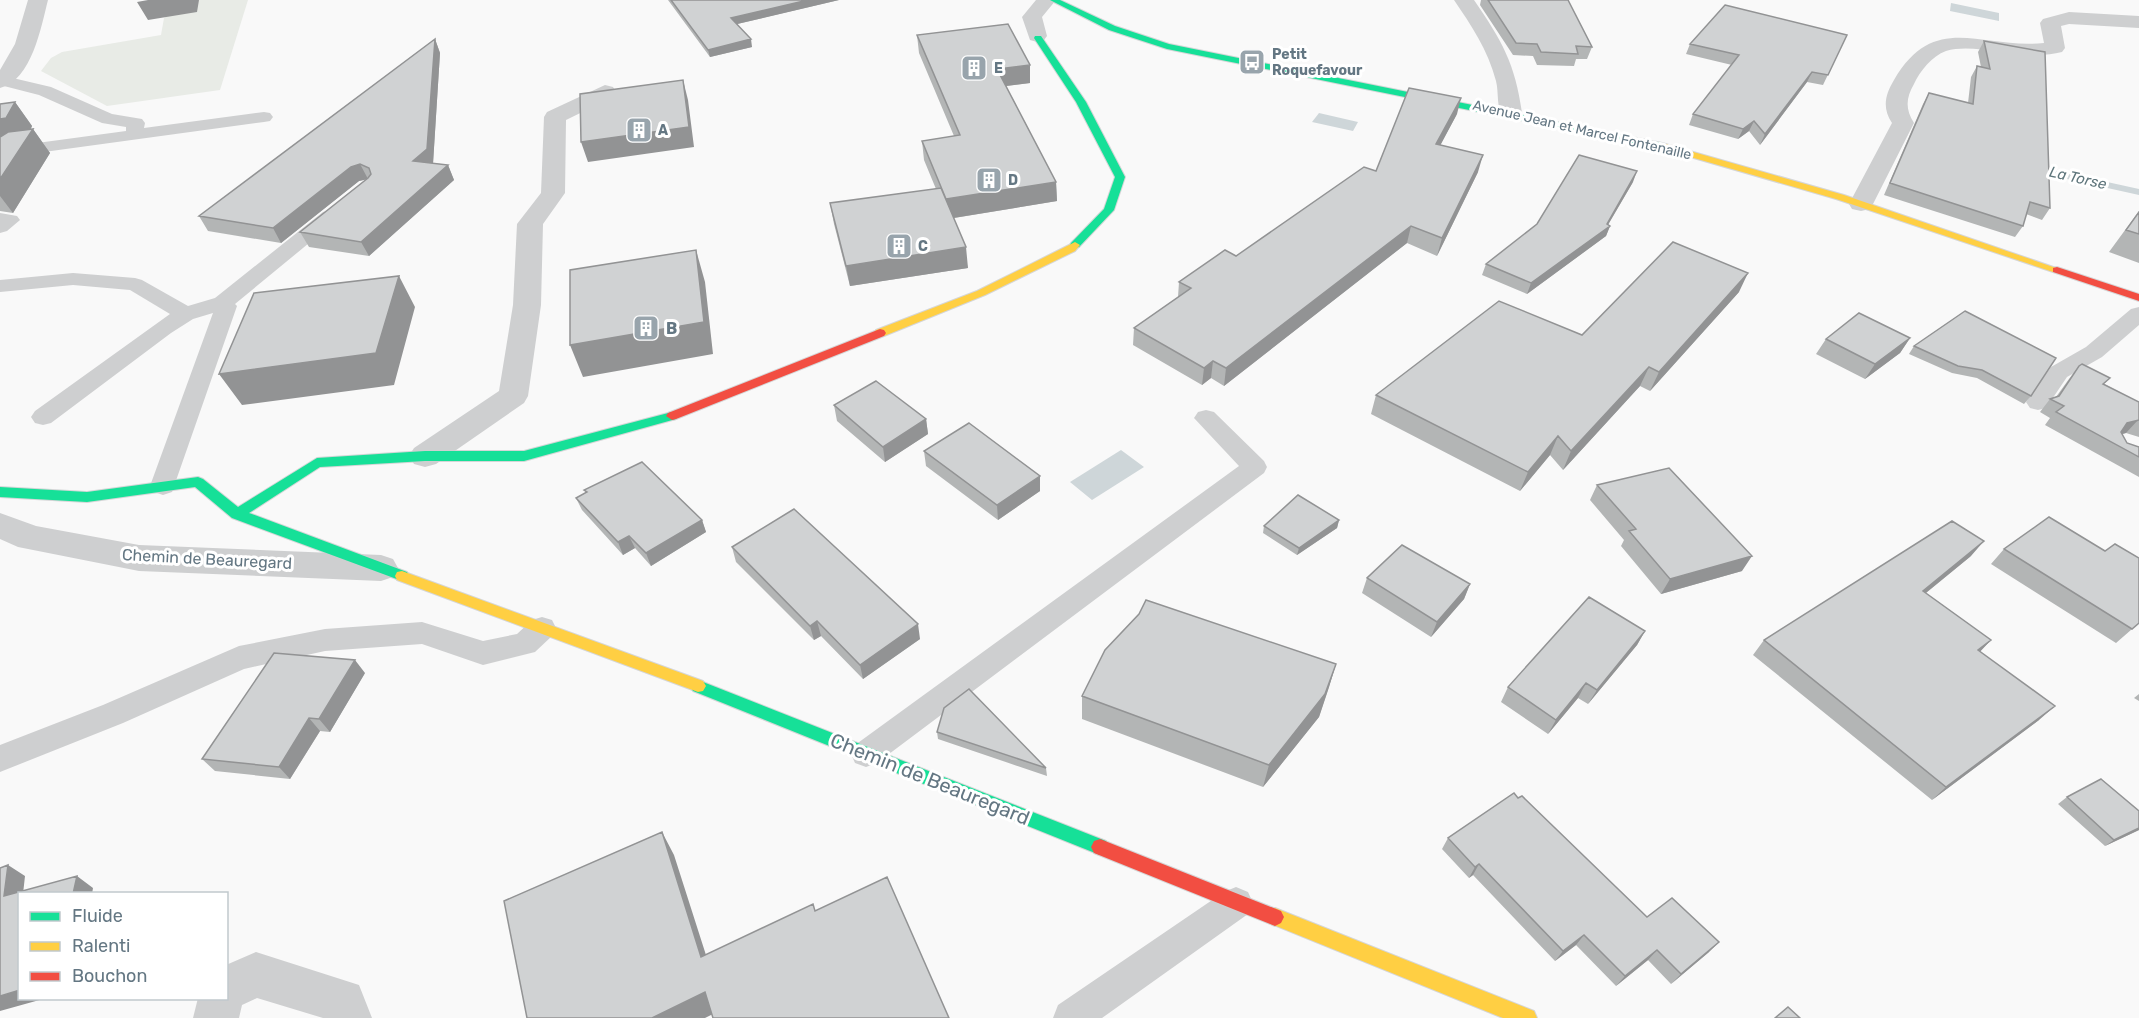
<svg xmlns="http://www.w3.org/2000/svg" width="2139" height="1018" viewBox="0 0 2139 1018" font-family="Rubik,sans-serif">
<style>
.green{fill:#e8ebe6}
.water{fill:#ced6d9}
.lines{fill:none;stroke-linecap:round;stroke-linejoin:round}
.stream{fill:#ced6d9;fill-rule:evenodd}
.fast-casing{stroke:#d5d6d7;stroke-width:2}
.slow-casing{stroke:#d5d6d7;stroke-width:2}
.jam-casing{stroke:#d5d6d7;stroke-width:2}
.lane{fill:#cecfd0;fill-rule:evenodd}
.street{fill:#cecfd0;fill-rule:evenodd}
.fast{fill:#16e098;fill-rule:evenodd}
.slow{fill:#ffcf43;fill-rule:evenodd}
.jam{fill:#f24e42;fill-rule:evenodd}
.wall{fill:#b3b5b5}
.shaded-wall{fill:#929394}
.building{fill:#d0d2d3;stroke:#929394;stroke-width:1.5}
.labels{text-anchor:middle;dominant-baseline:central;stroke-width:6;stroke-linejoin:round;paint-order:stroke}
.far-poi-label{font-size:14px;font-weight:bold;fill:#647783;stroke:#fff;text-anchor:start}
.far-street-label{font-size:14px;fill:#647783;stroke:#fff}
.far-water-label{font-size:15px;font-style:italic;fill:#5f767c;stroke:#fff}
.poi-label{font-size:16px;font-weight:bold;fill:#647783;stroke:#fff;text-anchor:start}
.street-label{font-size:16px;fill:#647783;stroke:#fff}
.near-street-label{font-size:20px;fill:#647783;stroke:#fff}
</style>
<rect width="100%" height="100%" fill="#f9f9f9"/>
<path class="green" d="M199 0H248L220 90 107 106 41 71 51 58 62 52 161 35 164 18Z"/>
<path class="water" d="M1951 3 1999 13V21L1950 11Z
M1319 113 1358 122 1353 131 1312 122Z
M1121 450 1144 467 1092 500 1070 482Z"/>
<g class="lines">
<path class="stream" d="M2030 165 2139 189V195L2026 170V166Z"/>
<g class="fast-casing">
<path id="fast" d="M1050 0H1060L1115 26 1169 44 1662 143 1667 146 1662 149 1167 49 1109 30Z
M1035 36H1041L1086 102 1125 177 1114 210 1079 247 1075 248 1070 245 1071 243 1104 209 1115 177 1076 102 1034 38Z
M672 412 678 416 676 419 524 461H425L320 467 249 513 407 572 409 576 407 580 402 581 232 518 195 487 87 502 0 497V487L87 492 198 477 203 479 238 507 317 458 425 451H524Z
M698 680 1106 841 1109 847 1106 853 1100 855 693 691 690 686 693 681Z"/>
</g>
<g class="slow-casing">
<path id="slow" d="M1662 143 1844 195 2062 270 2061 272H2053L1836 199 1659 148 1657 146Z
M1075 242 1080 245 1075 251 985 295 884 336H876L874 333 876 330 977 291Z
M402 571 703 681 706 686 703 691 698 692 397 580 395 576 397 572Z
M1275 908 1534 1011 1537 1018H1503L1269 923 1266 917 1269 911Z"/>
</g>
<g class="jam-casing">
<path id="jam" d="M2057 267 2139 294V301L2053 272V268Z
M880 329 884 330 886 333 884 336 676 419 672 420 666 416 668 413Z
M1100 839 1281 911 1284 917 1281 923 1275 926 1094 853 1091 847 1094 841Z"/>
</g>
<path class="lane" d="M0 75 51 87 112 114 142 119 145 123 144 128 264 112 270 113 273 117 270 121 264 122 0 158V148L126 131V127L102 123 39 95 0 85Z
M330 210 337 212 340 216 337 220 235 304 237 306 172 492 163 495 154 492 150 486 213 313 193 319 171 333 51 423 43 425 35 423 31 417 35 411 170 314 130 290 73 285 0 292V280L73 273 135 278 142 280 188 306 215 298 323 212Z
M0 213 17 216 20 220 7 231 0 233Z
M2139 307V325L2102 357 2067 377 2046 408 2038 410 2030 408 2026 402 2051 367 2086 347 2131 309Z
M1206 410 1214 412 1264 461 1267 467 1264 473 877 763 866 767 855 763 851 754 855 745 1239 466 1194 418 1198 412Z
M542 617 552 620 556 628 552 636 535 652 483 665 422 644 325 651 244 669 123 723 0 772V745L103 705 239 646 325 629 422 622 483 641 517 634 532 620Z
M1236 887 1248 892 1253 903 1248 914 1102 1018H1053L1058 1005 1224 892Z"/>
<path class="street" d="M28 0H48C41 27 32 80 0 88V70L15 44Z
M1036 0H1056L1042 17 1047 36 1044 40 1037 42 1030 40 1022 17Z
M1454 0H1474C1502 41 1515 63 1522 113L1519 118 1511 120 1503 118C1496 107 1499 93 1496 81 1488 50 1471 25 1454 0Z
M2069 12 2139 16V28L2069 24 2061 26 2065 48 2062 52C2024 62 1977 42 1946 51 1932 56 1920 71 1914 84 1906 98 1905 109 1914 123L1873 204 1870 209 1861 211 1852 209 1849 204 1892 123C1882 108 1885 95 1894 80 1935 10 1982 50 2044 43L2040 23 2043 19Z
M605 85 613 87 616 92 613 97 566 120 565 193 543 224 541 305 528 396 524 403 436 464 425 467 414 464 409 456 414 448 499 391 513 305 517 224 541 193 544 117 547 112Z
M0 513 36 526 139 545 381 555 393 559 398 568 393 577 381 581 139 571 18 547 0 539Z
M256 952 359 985 372 1018H323L257 998 242 1005 239 1018H193L198 998H226V965Z"/>
<use href="#fast" class="fast"/>
<use href="#slow" class="slow"/>
<use href="#jam" class="jam"/>
</g>
<path class="wall" d="M668 0H839L737 24 752 47 710 57Z
M1481 0H1568L1592 47 1587 59H1576L1574 66 1537 65 1533 56 1513 55 1480 5Z
M917 35 1030 83 1006 86 1056 182 1057 201 954 218 968 268 850 286 834 224 830 203 936 189 924 160 922 141 954 136 919 53Z
M1847 35 1823 85 1807 82 1760 145 1749 131 1738 139 1689 125 1693 114 1732 65 1686 54 1690 44Z
M435 39 440 53 433 163 448 165 454 180 369 256 309 247 300 232 368 179 359 181 281 243 208 231 199 216Z
M1984 41 2050 208 2042 220 2026 214 2023 226 2015 237 1884 195 1923 104 1929 93 1968 103 1971 77 1977 66 1981 67 1978 52Z
M15 102 32 126 31 129H33L50 153 13 213 0 211V104Z
M1457 114 1440 145 1478 172 1437 256 1407 243 1224 386 1211 378 1202 385 1133 345 1134 328 1178 297 1179 282 1236 256 1376 171Z
M1633 182 1608 225 1610 226 1606 236 1527 294 1482 275 1486 264Z
M2139 211V263L2109 252Z
M1739 292 1650 391 1640 386 1563 470 1550 455 1520 491 1371 414 1376 395 1582 335Z
M1965 311 2031 396 2024 404 1977 378 1952 373 1909 354 1914 346Z
M1910 338 1900 353 1865 379 1816 354 1826 339Z
M2079 366 2110 378 2104 384 2139 402V437L2126 433 2122 434 2127 443 2139 447V477L2045 425 2050 418 2040 412 2050 399 2056 397 2069 379Z
M834 405 926 419 928 434 885 462 837 421Z
M924 451 1040 491 998 520 926 466Z
M1597 485 1742 571 1661 594 1621 546 1624 540 1590 500Z
M584 490 702 520 706 532 651 566 635 548 623 555 582 510 576 498 586 493Z
M1339 520 1337 528 1297 555 1263 533 1264 526Z
M732 547 920 639 863 679 821 636 814 640 736 562Z
M2004 549 2139 623 2116 643 1991 564Z
M1971 556 1926 593 1991 640 1980 651 2039 720 1932 800 1753 655 1764 640Z
M1367 578 1470 584 1464 599 1431 637 1362 593Z
M1139 614 1336 664 1329 687 1319 717 1263 787 1082 719V696Z
M1645 631 1637 645 1588 704 1578 698 1548 734 1501 702 1508 687Z
M365 673 330 732 320 731 290 779 215 771 202 759Z
M2139 694V701L2134 698Z
M937 732 1046 768 1047 776 938 739Z
M2067 797 2139 811V830L2105 846 2058 804Z
M1518 798 1647 917 1709 952 1671 984 1648 960 1616 986 1576 945 1555 961 1473 875 1469 878 1442 849 1448 838Z"/>
<path class="shaded-wall" d="M148 0H199L197 12 148 20 137 2Z
M808 0H839L733 25 731 18Z
M435 39 440 53 433 164 413 161Z
M751 39 752 47 710 57 708 50Z
M1030 65V83L998 87 997 69Z
M1812 72 1807 82 1760 145 1765 134Z
M683 80 688 100 694 147 588 162 581 142Z
M1461 98 1457 114 1432 161 1436 144Z
M15 102 32 126 25 140 33 129 50 153 13 213 0 196V119Z
M1754 121 1749 131 1738 139 1743 129Z
M1483 155 1478 172 1437 256 1442 238Z
M360 164 368 179 359 181 281 243 273 228 351 167Z
M448 165 454 180 369 256 361 242Z
M1637 171 1633 182 1606 228 1610 226 1606 236 1527 294 1531 283 1607 224Z
M1056 182 1057 201 947 219 946 199Z
M1411 226 1407 243 1224 386 1226 368Z
M966 247 968 268 850 286 846 266Z
M696 250 705 282 713 354 583 377 570 345Z
M1748 273 1739 292 1650 391 1659 372Z
M399 276 415 307 394 385 242 405 219 374Z
M1910 338 1900 353 1865 379 1875 364Z
M1213 361 1211 378 1202 385 1204 368Z
M1649 367 1640 386 1563 470 1571 451Z
M926 419 928 434 885 462 883 447Z
M2138 420 2126 433 2115 436 2127 423Z
M1558 436 1550 455 1520 491 1528 472Z
M1040 476V491L998 520 997 505Z
M702 520 706 532 651 566 646 553Z
M1339 520 1337 528 1297 555 1299 548Z
M629 536 635 548 623 555 618 542Z
M1984 541 1971 556 1911 605 1923 591Z
M1752 556 1742 571 1661 594 1670 579Z
M1470 584 1464 599 1431 637 1437 622Z
M817 621 821 636 814 640 810 626Z
M918 624 920 639 863 679 860 665Z
M1645 631 1637 645 1588 704 1597 690Z
M1991 640 1977 655 1978 650Z
M355 660 365 673 330 732 319 719Z
M1336 664 1329 687 1319 717 1263 787 1269 765Z
M1586 683 1578 698 1548 734 1556 720Z
M2055 706 2039 720 1932 800 1946 787Z
M309 718 320 731 290 779 279 767Z
M2139 828V830L2105 846 2114 840Z
M662 832 674 855 713 977 701 957Z
M1479 864 1473 875 1469 878 1475 867Z
M8 865 25 876 23 894 4 896Z
M77 876 93 888 92 894H73Z
M1584 935 1576 945 1555 961 1563 951Z
M1719 942 1709 952 1671 984 1681 974Z
M1657 950 1648 960 1616 986 1625 976Z
M20 990V999H43L0 1011V996Z
M705 992 717 1012 705 1018H652Z"/>
<path class="building" d="M671 0H808L731 18 751 39 708 50Z
M1488 0H1568L1592 47 1576 46 1578 54 1541 52 1537 44 1516 43Z
M1725 5 1847 35 1828 75 1812 72 1765 134 1754 121 1743 129 1693 114 1739 55 1690 44Z
M1008 24 1030 65 997 69 1056 182 946 199 922 141 960 135 917 35Z
M435 39 427 149 413 161 448 165 361 242 300 232 368 178 371 174 369 168 360 164 351 167 273 228 199 216Z
M1984 41 2045 52 2050 208 2030 202 2023 226 1890 183 1929 93 1973 104 1977 66 1990 69Z
M683 80 689 127 581 142 580 94Z
M1409 88 1461 98 1436 144 1483 155 1442 238 1411 226 1226 368 1213 361 1204 368 1134 328 1191 288 1179 282 1225 250 1236 256 1364 167 1376 171Z
M15 102 6 118 0 119V104Z
M33 129 0 179V137L8 132Z
M1579 155 1637 171 1607 224 1610 226 1531 283 1486 264 1537 224Z
M941 188 966 247 846 266 830 203Z
M2139 212V234L2126 230Z
M1673 242 1748 273 1659 372 1649 367 1571 451 1558 436 1528 472 1376 395 1499 301 1582 335Z
M696 250 704 322 570 345V270Z
M399 276 376 353 219 374 254 293Z
M1965 311 2056 358 2031 396 1982 370 1958 366 1914 346Z
M1859 313 1910 338 1875 364 1826 339Z
M2082 364 2110 378 2103 384 2139 402V420L2127 423 2121 432 2127 443 2139 447V457L2056 412 2064 406 2050 399 2059 396 2079 366Z
M876 381 926 419 883 447 834 405Z
M969 423 1040 476 997 505 924 451Z
M642 462 702 520 646 553 629 536 618 542 576 498 587 492 584 490Z
M1669 468 1752 556 1670 579 1629 531 1636 529 1597 485Z
M1298 495 1339 520 1299 548 1264 526Z
M794 509 918 624 860 665 817 621 810 626 732 547Z
M2049 517 2105 551 2115 544 2139 558V623L2132 629 2004 549Z
M1952 521 1984 541 1923 591 1991 640 1978 650 2055 706 1946 787 1764 640Z
M1402 545 1470 584 1437 622 1367 578Z
M1589 597 1645 631 1597 690 1586 683 1556 720 1508 687Z
M1146 600 1336 664 1325 694 1269 765 1082 696 1105 650 1139 614Z
M274 653 355 660 319 719 309 718 279 767 202 759Z
M969 689 1046 768 937 732 944 708Z
M2101 779 2139 811V828L2114 840 2067 797Z
M1514 793 1518 798 1522 796 1647 917 1672 898 1719 942 1681 974 1657 950 1625 976 1584 935 1563 951 1479 864 1475 867 1448 838Z
M662 832 701 957 813 904 815 911 887 877 949 1018H713L705 992 652 1018H527L504 901Z
M8 865 4 896 77 876 73 894H20V990L0 996V868Z
M1788 1007 1800 1018H1775Z"/>
<defs>
<g id="bus-square" transform="scale(1.35)"><rect x="-9" y="-9" width="18" height="18" rx="4" fill="#98a4ac" stroke="#fff"/><path d="M-5-6H5V4H4V6H2V4H-2V6H-4V4H-5ZM-3.5-4V0h7V-4ZM-3.5 1.2v1.5H-2V1.2ZM2 1.2v1.5H3.5V1.2Z" fill="#fff"/></g>
<g id="building-square" transform="scale(1.35)"><rect x="-9" y="-9" width="18" height="18" rx="4" fill="#98a4ac" stroke="#fff"/><path d="M-4-6H4V6H1V3H-1V6H-4ZM-2.5-4.3h1.7v1.8h-1.7ZM.8-4.3h1.7v1.8H.8ZM-2.5-1h1.7V.8h-1.7ZM.8-1h1.7V.8H.8Z" fill="#fff"/></g>
</defs>
<g fill-rule="evenodd">
<use href="#bus-square" x="1252" y="62"/>
<use href="#building-square" x="974" y="68"/>
<use href="#building-square" x="639" y="130"/>
<use href="#building-square" x="989" y="180"/>
<use href="#building-square" x="899" y="246"/>
<use href="#building-square" x="646" y="328"/>
</g>
<g class="labels">
<g class="far-poi-label">
<text x="1272" y="54">Petit<tspan x="1272" dy="16">Roquefavour</tspan></text>
<text x="994" y="68">E</text>
<text x="658" y="130">A</text>
<text x="1008" y="180">D</text>
<text x="918" y="246">C</text>
</g>
<g class="far-street-label">
<text transform="translate(1582 130) rotate(13)">Avenue Jean et Marcel Fontenaille</text>
</g>
<g class="far-water-label">
<text transform="translate(2078 178) rotate(13)">La Torse</text>
</g>
<g class="poi-label">
<text x="666" y="328">B</text>
</g>
<g class="street-label">
<text transform="translate(207 559) rotate(3)">Chemin de Beauregard</text>
</g>
<g class="near-street-label">
<text transform="translate(930 779) rotate(22)">Chemin de Beauregard</text>
</g>
</g>
<rect x="18" y="892" width="210" height="108" fill="#ffffff" stroke="#c1c9cd" stroke-width="1.5"/>
<rect x="30" y="912" width="30" height="9" fill="#16e098" stroke="#c1c9cd" stroke-width="1.5"/>
<text x="72" y="922" font-size="18" fill="#647783">Fluide</text>
<rect x="30" y="942" width="30" height="9" fill="#ffcf43" stroke="#c1c9cd" stroke-width="1.5"/>
<text x="72" y="952" font-size="18" fill="#647783">Ralenti</text>
<rect x="30" y="972" width="30" height="9" fill="#f24e42" stroke="#c1c9cd" stroke-width="1.5"/>
<text x="72" y="982" font-size="18" fill="#647783">Bouchon</text>
</svg>
